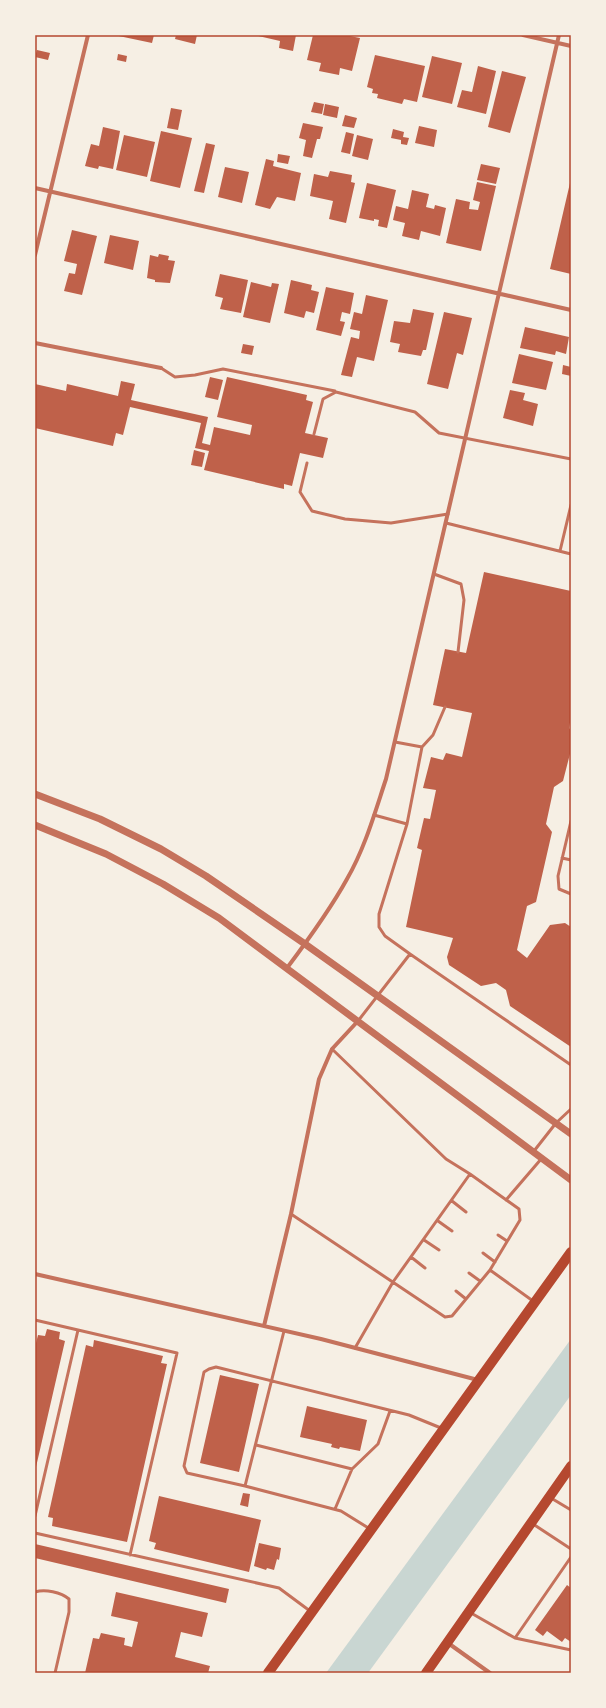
<svg xmlns="http://www.w3.org/2000/svg" width="606" height="1708" viewBox="0 0 606 1708" font-family="Cabin,sans-serif">
<style>
.water{fill:#c9d6d2}
.building{fill:#bf614a}
.lines{fill:none;stroke-linecap:round;stroke-linejoin:round}
.service{stroke:#c5725c;stroke-width:3}
.minor{stroke:#c5725c;stroke-width:4}
.tertiary{stroke:#c5725c;stroke-width:7}
.primary{stroke:#b5482f;stroke-width:10}
.neatline{fill:none;stroke:#b5482f;stroke-width:1.5}
</style>
<rect width="100%" height="100%" fill="#f6efe4"/>
<path class="water" d="M571 1339V1395L368 1673H326Z"/>
<path class="building" d="M114 35H154L152 43Z
M176 35H197L195 44 175 39Z
M254 35H296L293 51 279 48 280 41Z
M313 35H345L360 38 352 71 340 68 339 75 319 71 321 63 307 60Z
M37 50 50 53 48 60 35 57Z
M118 54 127 56 126 62 117 60Z
M375 55 425 66 417 102 404 99 402 104 377 98 378 94 372 93 373 89 367 87Z
M432 56 462 63 452 104 422 97Z
M478 66 496 71 486 114 457 107 462 90 472 92Z
M502 71 526 77 510 133 488 127Z
M314 102 324 104 322 114 311 112Z
M325 104 339 107 337 118 323 115Z
M171 108 182 110 178 130 167 128Z
M345 115 357 118 354 128 342 126Z
M303 123 323 127 320 139H317L312 158 303 156 306 140 299 138Z
M419 126 437 130 434 147 415 143Z
M103 127 120 131 113 169 99 166 98 169 85 166 91 144 99 146Z
M393 129 404 132 403 137 409 138 407 145 401 144V140L391 138Z
M161 131 192 138 180 188 150 181Z
M346 132 354 134 350 154 341 152Z
M124 135 155 142 147 177 116 170Z
M357 135 373 139 368 160 352 156Z
M206 143 215 145 204 193 194 191Z
M278 154 290 156 288 164 277 162Z
M266 159 274 161 273 166 301 173 295 201 277 197 270 209 255 205Z
M481 164 500 168 496 184 477 180Z
M225 167 249 172 242 203 218 197Z
M330 171 352 175 351 182 355 183 346 223 329 219 333 201 310 196 314 174 328 177Z
M477 182 496 186 481 251 446 243 456 199 470 202 469 209 478 210 480 202 473 200Z
M367 183 396 190 387 228 378 226 379 220 374 219V221L359 218Z
M570 183H571V274L550 269Z
M412 190 429 194 426 207 434 209 435 205 446 208 440 236 421 231 419 240 402 236 405 223 393 220 396 206 408 209Z
M72 230 97 236 82 295 64 291 69 273 75 274 77 264 64 261Z
M110 235 139 241 133 270 104 263Z
M159 254 169 256 168 260 175 261 170 283 155 282V280L147 278 150 255 158 257Z
M220 274 248 280 241 313 220 309 223 298 215 296Z
M291 280 312 285 311 290 319 292 314 313 306 311 304 318 284 313Z
M251 282 271 287 272 283 279 284 270 323 243 317Z
M326 287 354 293 350 314 342 312 340 321 345 322 341 336 316 330Z
M366 295 388 300 374 361 357 357 352 377 341 375 351 337 359 339 360 331 350 329 354 312 362 314Z
M413 309 434 313 426 350H423L421 356 398 352 400 344 390 342 394 321 410 323Z
M444 312 472 318 463 355 457 353 448 389 427 384Z
M525 327 569 337 566 354 556 351 555 355 520 348Z
M243 344 254 346 252 355 241 353Z
M519 354 553 362 546 390 512 383Z
M563 365 571 367V376L562 374Z
M210 377 223 380 218 400 205 397Z
M227 377 307 395 306 400 313 402 305 433 328 438 323 458 300 453 292 486 284 484V489L204 470 209 451 195 448 201 423 130 407 123 435 116 433 113 446 35 428V384L66 391 67 384 118 396 121 381 135 384 131 400 208 417 202 443 210 445 214 427 250 435 252 425 217 417Z
M510 390 525 393 523 400 538 404 533 426 503 418Z
M194 450 205 453 202 467 191 465Z
M484 572 571 591V717L569 728 571 731V750L563 781 554 787 546 824 552 832 536 902 527 906 517 950 527 958 550 925 565 923 571 927V1047L510 1006 506 990 496 983 481 986 449 965 447 957 453 938 406 927 422 850 417 848 424 818 430 819 436 790 423 788 431 757 443 760 446 753 462 757 472 713 433 705 445 649 466 653Z
M47 1329 60 1332 59 1339 65 1341 36 1467 35 1347 38 1335 45 1336Z
M94 1340 163 1356 161 1363 167 1364 127 1542 52 1526 53 1518 48 1517 86 1345 93 1347Z
M220 1375 259 1384 239 1472 200 1463Z
M307 1406 367 1420 360 1451 340 1447 339 1449 331 1447 332 1444 300 1437Z
M243 1493 250 1494 248 1507 240 1505Z
M159 1496 261 1520 249 1572 154 1549 156 1543 149 1541Z
M259 1543 281 1548 279 1560 277 1559 274 1570 267 1568 266 1570 254 1566Z
M35 1544 229 1589 226 1603 35 1558Z
M567 1585 571 1588V1642L565 1638 562 1642 547 1631 543 1636 535 1630Z
M116 1592 208 1613 202 1637 181 1632 175 1657 210 1666 208 1673H85L93 1638 99 1639 101 1633 125 1638 124 1645 132 1647 138 1622 111 1616Z"/>
<g class="lines">
<path class="service" d="M161 368 175 377 195 375 223 369 335 391
M314 434 323 399 336 392 415 412 439 433 571 459
M307 463 300 492 312 511 345 519 391 523 448 514
M446 523 571 554
M560 551 571 505
M434 574 461 584 464 600 458 652
M395 742 422 747 407 824 379 914V927L385 936 410 954
M422 747 433 735 445 707
M374 815 407 824
M571 821 558 876 559 889 571 894
M562 858 571 860
M358 1021 410 954 571 1065
M332 1049 446 1159 470 1174 393 1282 355 1348
M534 1151 556 1123 571 1109
M470 1174 519 1209 520 1220 490 1270 533 1301
M506 1200 542 1158
M452 1201 466 1212
M291 1214 445 1317 452 1316 490 1270
M438 1221 452 1231
M498 1235 507 1241
M424 1240 439 1250
M483 1253 495 1262
M411 1257 425 1268
M469 1273 480 1281
M456 1291 466 1299
M35 1320 78 1330 35 1516
M78 1330 177 1353 130 1555
M256 1445 352 1469
M245 1486 284 1331
M551 1498 571 1510
M335 1509 352 1469 378 1444 390 1411
M533 1524 571 1549
M370 1529 341 1511 245 1486 187 1473 184 1466 204 1372 209 1369 216 1367 409 1415 441 1428
M35 1533 279 1588 310 1611
M35 1592C45 1589 61 1592 69 1599V1612L55 1673
M471 1613 515 1638 571 1650
M515 1638 571 1557"/>
<path class="minor" d="M523 35 571 46
M35 188 571 310
M35 255 88 35
M35 343 161 368
M287 968C308 940 330 910 347 879 365 848 375 812 386 779L559 35
M35 1274 321 1339 478 1380
M264 1326 291 1214 319 1079 332 1049 358 1021
M448 1643 490 1673"/>
<path class="tertiary" d="M35 794 100 819 161 849 206 876 305 944 571 1134
M35 825 106 854 163 884 219 918 571 1180"/>
<path class="primary" d="M268 1673 571 1252
M426 1673 571 1466"/>
</g>
<rect width="606" height="1708" fill="none" stroke="#f6efe4" stroke-width="72"/>
<rect x="36" y="36" width="534" height="1636" class="neatline"/>
</svg>
